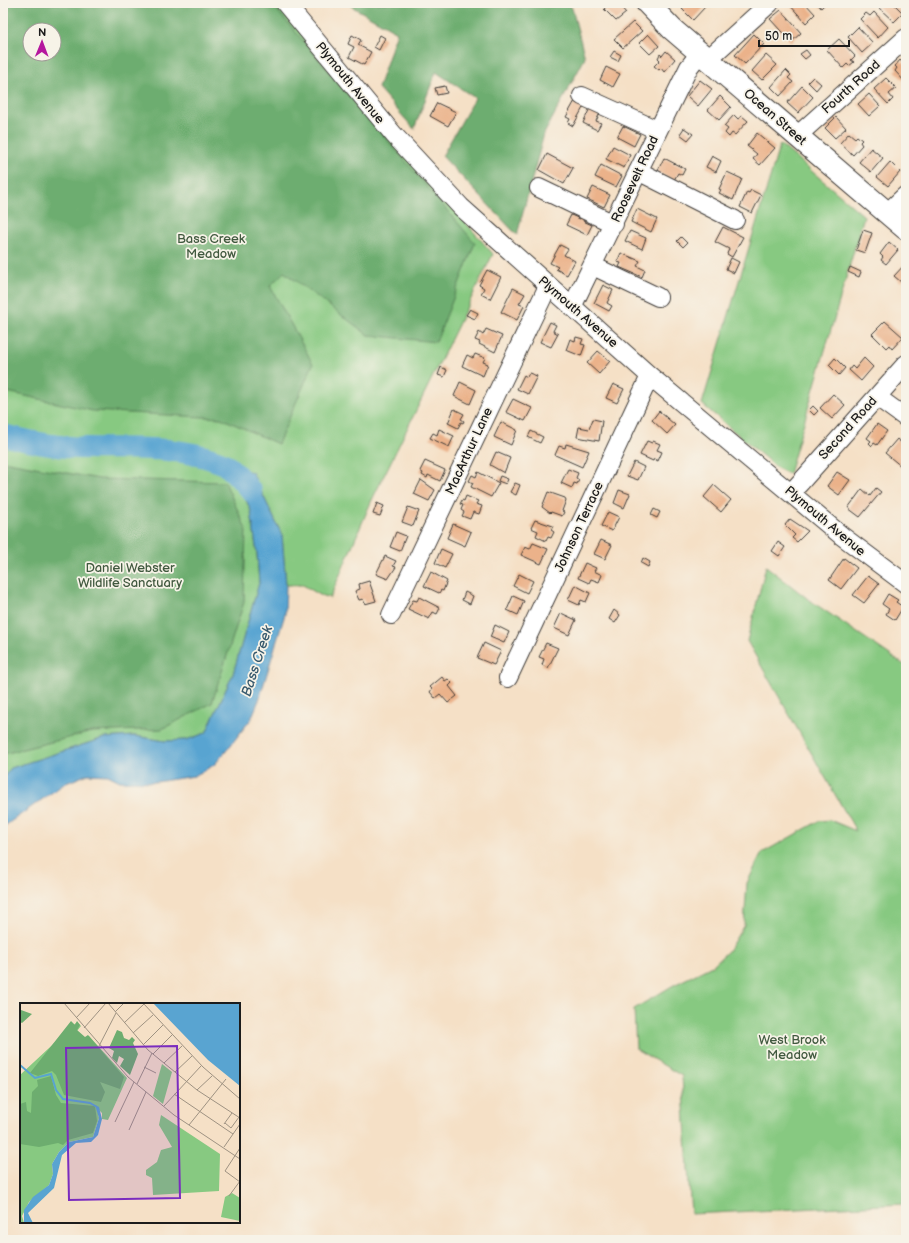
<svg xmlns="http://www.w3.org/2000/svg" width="909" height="1243" viewBox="0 0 909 1243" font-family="'Balsamiq Sans',sans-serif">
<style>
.green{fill:#87c981;stroke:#52724e;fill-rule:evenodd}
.forest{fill:#6dad6f;stroke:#446446;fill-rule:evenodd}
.water{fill:#59a4d1;stroke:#3a6076}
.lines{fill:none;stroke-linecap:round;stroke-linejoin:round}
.river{stroke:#59a4d1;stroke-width:22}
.building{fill:#ebb28a}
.minor-casing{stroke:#3d3936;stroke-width:20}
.major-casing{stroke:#3d3936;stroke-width:24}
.minor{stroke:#fff;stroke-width:18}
.major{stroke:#fff;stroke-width:22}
.labels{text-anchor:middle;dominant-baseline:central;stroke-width:3.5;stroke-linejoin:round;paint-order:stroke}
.street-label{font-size:13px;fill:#1c1c1c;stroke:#f7f3e8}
.park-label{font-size:13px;fill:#41593f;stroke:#f7f3e8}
.water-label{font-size:14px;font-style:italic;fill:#37596d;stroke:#f7f3e8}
.inset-river{fill:none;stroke:#59a4d1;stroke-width:2}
.inset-road{fill:none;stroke:#9e9282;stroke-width:1}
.view{fill:#7b2cbf;fill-opacity:0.15;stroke:#7b2cbf;stroke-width:2}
.inset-edge{fill:none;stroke:#1c1c1c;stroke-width:2}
</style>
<rect width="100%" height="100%" fill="#f7f3e8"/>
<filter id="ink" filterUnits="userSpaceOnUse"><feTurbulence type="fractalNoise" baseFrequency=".025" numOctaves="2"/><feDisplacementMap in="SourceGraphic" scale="8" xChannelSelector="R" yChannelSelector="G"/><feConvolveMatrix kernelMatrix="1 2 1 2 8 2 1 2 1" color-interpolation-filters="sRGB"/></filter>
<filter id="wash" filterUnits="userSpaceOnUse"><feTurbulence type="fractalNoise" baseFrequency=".012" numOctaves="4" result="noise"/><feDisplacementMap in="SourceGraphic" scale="16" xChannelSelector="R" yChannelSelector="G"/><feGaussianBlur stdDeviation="0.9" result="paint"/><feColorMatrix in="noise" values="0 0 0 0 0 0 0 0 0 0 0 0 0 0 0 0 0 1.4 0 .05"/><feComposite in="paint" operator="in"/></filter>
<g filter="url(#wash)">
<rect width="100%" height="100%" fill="#f5e0c6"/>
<path class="green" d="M3 3H275L493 254 371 502 330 598 320 595 303 585H286L282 535 252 472 227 475 244 495 251 511 257 554 259 583 233 674 206 733 186 740 165 741 135 736 104 738 11 768 3 778ZM30 30H54V54H30Z
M780 144 864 216 789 474 777 468 702 404Z
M766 566 808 599 906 666V1204L691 1214 682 1076 636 1049 634 1009 672 986 712 966 728 951 744 925 747 883 762 853 819 821 830 820 856 831 747 641Z"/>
<path class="forest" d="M3 3H271L475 243 436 342 368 335 284 272 270 286 313 364 278 444 221 418 93 411 3 391ZM30 30H54V54H30Z
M352 3H568L572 8 585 58 544 134 517 235 442 156 475 98 436 72 414 129 378 88 397 32 351 6Z
M3 461 99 479 225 482 246 529 244 602 212 703 162 729 92 732 3 754Z"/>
<path class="water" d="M240 469 252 472 282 535 286 585 285 614 259 700 251 719 227 750 214 765 194 776 156 782 120 781 108 775 88 774 64 784 3 827V778L11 768 104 738 135 736 165 741 186 740 206 733 233 674 259 583 257 554 251 511 244 495 227 476 231 471Z"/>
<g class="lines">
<path class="river" d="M3 435C30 442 59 448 87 448 131 449 178 445 220 462 232 467 243 482 251 491"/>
</g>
<g id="blocks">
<path class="building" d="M591 3H599L595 7Z
M610 3H614L617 7 619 5 626 13 616 21 604 9Z
M688 3H702L705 7 693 20 682 9Z
M788 3H805L815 14 806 23Z
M817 3H826L821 8Z
M882 3H893L903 13 894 22 878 7Z
M781 10 801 33 791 42 770 19Z
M874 12 888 27 878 38 860 19 866 13 870 16Z
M633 22 642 31 623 48 614 39Z
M858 27 873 43 862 53 848 37Z
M648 34 659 46 650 54 639 43Z
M754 34 764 44 745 64 735 55Z
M352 35 361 40 358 45 371 52 364 65 349 57 354 47 348 44Z
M380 35 385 38 379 50 374 47Z
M839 39 855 56 851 60 854 62 849 66 847 64 843 68 827 50Z
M806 50 810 55 805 59 800 54Z
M614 51 621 55 618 61 610 57Z
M666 51 675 59 664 72 661 68 659 70 654 66 660 60 658 58 660 54 662 56Z
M766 55 777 65 762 80 752 71Z
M900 60 903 63 905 61 906 62V83L895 71 897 68 895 66Z
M606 67 620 74 613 87 600 80Z
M786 70 791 75 788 78 793 82 780 96 771 87Z
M813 77 821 84 816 90 808 82Z
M886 78 896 88 889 94 893 99 888 104 874 89Z
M700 80 712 89 698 106 687 96Z
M445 86 447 93 437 95 435 88Z
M802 86 813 97 798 113 787 103Z
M869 94 880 106 869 116 858 104Z
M720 96 731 107 719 120 708 110Z
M576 99 585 104 573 126 568 123 570 119 566 117Z
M437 103 456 112 448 126 430 116Z
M590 108 600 113 596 121 601 123 597 130 583 123Z
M734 115 738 119 742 116 748 121 735 135 732 133 729 137 725 133 728 129 724 126Z
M836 117 846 128 835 138 825 128Z
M623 126 640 134 634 146 617 137Z
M684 128 693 134 688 140 680 134Z
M757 133 775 148 760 165 753 159 757 154 747 146Z
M849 133 855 138 857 136 862 140 860 142 862 145 853 155 840 143Z
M613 146 630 155 624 168 606 159Z
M871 148 883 158 871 172 859 162Z
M547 154 573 168 564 184 539 170Z
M712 156 721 161 716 172 706 167Z
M664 158 685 169 682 175 678 173 674 180 657 172Z
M890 162 900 172 888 186 877 177Z
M601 165 622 176 616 187 595 177Z
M727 172 742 179 733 200 719 193 721 190 719 189Z
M593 187 610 195 604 207 587 199Z
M751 190 761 195 752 213 740 207 747 192 749 193Z
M637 209 657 219 651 232 631 222Z
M571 215 580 219 581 217 584 219 583 221 592 225 587 235 566 225Z
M723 227 743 237 732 257 727 254 729 249 715 242Z
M863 230 872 233 865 253 856 250Z
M630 231 646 238 642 249 625 241Z
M681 237 687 243 683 247 677 241Z
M889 242 898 250 886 264 881 260 883 257 880 254Z
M560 245 568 249 564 255 575 261 567 275 556 269 558 267 550 263Z
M621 253 640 261 637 266 645 270 642 277 619 267 621 263 617 262Z
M731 258 739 262 734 273 726 269Z
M906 263V280L904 278 901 282 894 276Z
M850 267 861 272 859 277 848 272Z
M487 270 501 277 490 299 481 294 484 288 479 285Z
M603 285 613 290 607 303 612 306 609 311 594 303Z
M513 288 525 294 519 304 524 306 517 320 501 312Z
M470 309 478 313 475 319 466 315Z
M885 321 903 337 892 349 889 345 886 348 872 334Z
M550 322 556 325 553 331 558 334 551 347 540 342Z
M486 329 502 336 495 352 479 344 480 342 475 340 479 332 483 335Z
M576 337 583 339 581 344 585 345 581 356 566 350 570 339 575 341Z
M598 351 610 361 599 374 587 363Z
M475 354 485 358 483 362 488 364 483 376 462 366 467 355 473 358Z
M835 358 845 368 839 375 829 365Z
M864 358 873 367 861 381 849 370 852 366 855 369Z
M441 367 447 370 444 377 438 375Z
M529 373 537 376 528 394 517 389 524 375 527 377Z
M460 382 476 390 470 404 454 396Z
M613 384 624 389 617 403 606 398Z
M833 394 845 405 832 419 820 408Z
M513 399 532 408 525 421 506 412Z
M813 406 818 411 814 415 809 410Z
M454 409 464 414 461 419 464 421 463 423 461 422 458 428 448 423Z
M659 411 675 425 667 434 652 420Z
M593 419 602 421 599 441 577 437 579 427 589 429Z
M501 422 517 430 511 445 494 437Z
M877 424 887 431 877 445 874 443 872 446 869 443 871 441 867 438Z
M439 429 454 436 449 447 430 438 433 433 437 435Z
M531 431 543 437 540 443 528 437Z
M897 439 906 447 903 449 906 451V462L902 467 885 453Z
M647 441 652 443 653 441 660 444 657 450 662 452 658 461 654 459 653 461 640 455Z
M566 444 589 451 582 467 555 455 559 446 565 448Z
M496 452 510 458 504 473 490 465Z
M425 461 445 470 440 481 428 475 427 478 422 475 423 473 420 471Z
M634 462 644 467 638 480 627 476Z
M568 469 578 473 576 478 579 480 577 484 574 483 572 488 561 483Z
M478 472 499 483 491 497 471 487 473 483 469 481 472 475 476 477Z
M837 472 850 480 839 495 827 486Z
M500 476 508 479 506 484 498 481Z
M421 480 435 490 429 501 414 494Z
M515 483 520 485 516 495 510 492Z
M714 485 731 500 721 512 704 497Z
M876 488 881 492 860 517 848 508 862 489 870 496Z
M619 490 630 494 624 508 614 503Z
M548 492 565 498 566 500 562 511 564 512 562 516 551 512 550 513 542 507Z
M466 496 478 501 476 504 482 506 479 514 473 512 470 519 462 516 464 512 461 510 463 505 460 504 462 500 464 501Z
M377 503 384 506 380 516 373 514Z
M408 507 419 511 413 526 402 522Z
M654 509 660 512 657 518 651 515Z
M608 512 619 517 612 531 601 526Z
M790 519 808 531 797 542 792 538 795 535 785 525Z
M535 520 553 526 551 530 554 532 551 538 548 537 546 541 536 536 538 531 531 528Z
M453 524 471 532 465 546 447 538Z
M396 532 406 536 400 551 390 547Z
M601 540 612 545 605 559 594 554Z
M778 542 785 547 779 556 772 551Z
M533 543 548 549 541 564 521 555 525 547 530 549Z
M441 549 452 554 445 568 435 563Z
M385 556 396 561 393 566 396 567 388 579 376 574Z
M643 558 650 562 648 567 641 563Z
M844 558 857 568 841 589 829 580Z
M585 563 596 568 594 571 602 575 599 582 591 579 589 583 578 578Z
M431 572 447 581 443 591 441 590 439 593 424 586Z
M519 574 533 581 527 593 513 586Z
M868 576 879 584 864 603 853 595Z
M369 581 376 601 365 604 363 599 359 600 355 591 360 589 359 584Z
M575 585 590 593 586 602 581 600 579 605 568 600Z
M465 592 473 596 470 604 462 600Z
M888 594 898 600 896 602 903 607 895 620 886 614 889 609 882 604Z
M513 596 524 601 518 615 507 610Z
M419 597 440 608 437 614 433 612 429 619 408 609 413 600 417 601Z
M614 610 620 615 615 623 609 619Z
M561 613 576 620 569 635 554 628Z
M495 625 509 632 504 643 490 637Z
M484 643 501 651 494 665 477 658Z
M546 643 558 648 548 668 542 665 544 659 539 657Z
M442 677 445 681 448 679 452 683 449 686 457 696 448 703 440 694 435 698 430 692 432 689 430 687Z"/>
</g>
</g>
<g filter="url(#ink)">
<use href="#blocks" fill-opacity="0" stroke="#3d3936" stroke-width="1"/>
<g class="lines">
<g class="minor-casing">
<path id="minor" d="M285 3 394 135 461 207 650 376 842 536 906 584
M708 59 770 3
M582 96 657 130
M797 136 906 38
M638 171 735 220
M539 188 614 224
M887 213 906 195
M593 266 658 297
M572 307 689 67 700 53
M877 397 906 418
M791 493 906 364
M391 615 548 286
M508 678 650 376"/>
</g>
<g class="major-casing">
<path id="major" d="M647 3 672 29 906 229"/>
</g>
<use href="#minor" class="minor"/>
<use href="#major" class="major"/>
</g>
</g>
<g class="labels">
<g class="street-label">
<text transform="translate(350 83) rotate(51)">Plymouth Avenue</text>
<text transform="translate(851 87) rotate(-42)">Fourth Road</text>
<text transform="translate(775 117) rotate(41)">Ocean Street</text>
<text transform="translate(635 179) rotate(-65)">Roosevelt Road</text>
<text transform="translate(578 312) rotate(41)">Plymouth Avenue</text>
<text transform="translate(848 428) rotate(-48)">Second Road</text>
<text transform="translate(469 451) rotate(-65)">MacArthur Lane</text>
<text transform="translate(825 521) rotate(40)">Plymouth Avenue</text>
<text transform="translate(579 527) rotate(-65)">Johnson Terrace</text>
</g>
<g class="park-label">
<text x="211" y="239">Bass Creek<tspan x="211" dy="15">Meadow</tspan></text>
<text x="130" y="568">Daniel Webster<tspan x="130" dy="15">Wildlife Sanctuary</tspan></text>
<text x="792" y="1040">West Brook<tspan x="792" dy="15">Meadow</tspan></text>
</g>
<g class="water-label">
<text transform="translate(257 661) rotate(-72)">Bass Creek</text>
</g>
</g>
<g transform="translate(20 1003)">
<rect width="220" height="220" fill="#f5e0c6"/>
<path d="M57 19 61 23 57 28 61 40 69 33 107 75 88 117 82 116V110L77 105 79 115 73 134 49 139 39 149 32 161 33 171 29 182 9 199 2 213 4 220H0V72ZM142 61 152 69 143 101 133 93ZM141 112 200 151 199 188 133 192 132 175 126 172V167L137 159 141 147 152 144 139 122ZM212 190 220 195V218L201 214 205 194Z" fill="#87c981"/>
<path d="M1 7 12 11 2 20 0 19ZM51 18 55 22 57 18 60 22 57 27 65 34 68 32 104 74 100 86 80 79 85 89 81 99 44 92 36 72 32 68 18 73 10 70ZM97 27 102 29 104 35 109 37 112 34 115 37 113 40 118 51 110 72 100 63 104 56 99 53 97 60 92 55 94 48 89 45ZM31 73 36 92 41 100 75 103 77 118 73 130 48 137 43 142 38 140 19 144 0 141V101L6 99 7 108 11 110 12 89 18 83 17 77Z" fill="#6dad6f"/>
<path d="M133 0H220V83L188 57ZM75 102 79 104 82 116 78 132 71 139 56 140 42 152 34 185 8 210 13 220H4V207L13 194 29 182 33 171 32 161 39 149 49 139 73 134 79 115Z" fill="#59a4d1"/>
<path class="inset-river" d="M0 62 15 75 31 71 36 87 43 96 70 100 77 104"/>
<path class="inset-road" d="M44 0 108 74 154 112 220 156M88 0 128 47 177 87 220 115M123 0 183 64 220 96M95 9 104 0M56 15 70 0M104 20 124 1M64 25 86 0M113 30 133 12M123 42 143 22M79 43 96 10M133 51 152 32M144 60 162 43M124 64 136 70M155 69 172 53M117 81 132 50M177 87 192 73M154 91 213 131M144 103 181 63M95 119 114 79M205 120 211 125 219 114M204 121 212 110M169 122 206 76M109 127 126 89M204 144 220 121M220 145 205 168 220 179M209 193 220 178"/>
<path class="view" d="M157 43 160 195 49 197 46 45Z"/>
<rect width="220" height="220" class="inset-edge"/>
</g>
<rect width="909" height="1243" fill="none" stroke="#f7f3e8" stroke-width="16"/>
<g transform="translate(42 42) rotate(1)"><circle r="19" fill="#f7f3e8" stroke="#9f9d96"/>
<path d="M0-3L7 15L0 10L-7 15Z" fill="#b5179e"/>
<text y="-6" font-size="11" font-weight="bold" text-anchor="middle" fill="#1c1c1c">N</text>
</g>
<path d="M759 40v6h90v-6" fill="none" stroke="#1c1c1c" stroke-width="2"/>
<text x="765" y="40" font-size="12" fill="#1c1c1c" stroke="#f7f3e8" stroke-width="3" paint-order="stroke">50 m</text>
</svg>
